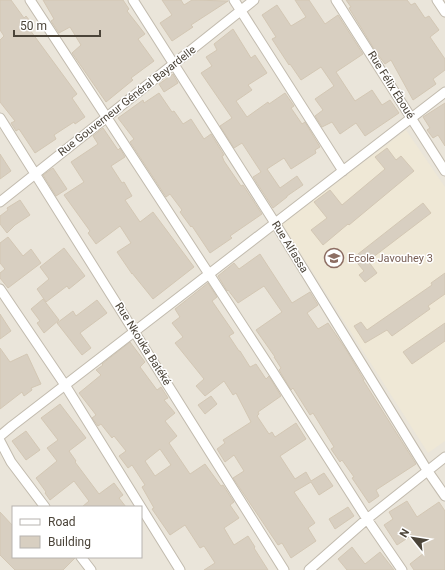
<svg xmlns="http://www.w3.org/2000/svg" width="445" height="570" viewBox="0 0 445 570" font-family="Roboto,sans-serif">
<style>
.residential{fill:#eae5da;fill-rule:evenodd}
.education{fill:#efe8d6}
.building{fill:#d8cfc1;stroke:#d3c7b4;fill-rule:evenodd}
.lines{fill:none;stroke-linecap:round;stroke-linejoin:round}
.street-casing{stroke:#c2bbae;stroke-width:11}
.street{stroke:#fff;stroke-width:9}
.labels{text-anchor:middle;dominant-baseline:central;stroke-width:3;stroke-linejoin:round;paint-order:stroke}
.street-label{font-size:11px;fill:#4b4439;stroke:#fff}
.education-label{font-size:11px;fill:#785e54;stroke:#fff;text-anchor:start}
</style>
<rect width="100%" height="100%" fill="#f6f3ec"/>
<path class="residential" d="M0 0H445V570H0ZM13 507H141V557H13Z"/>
<path class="education" d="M406 130 445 187V441L428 453 282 224Z"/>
<path class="building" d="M0 0H11L24 18 26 16 34 26 30 30 77 94 72 98 85 117 75 124 74 122 54 135 56 139 35 153 19 129 16 131 11 123 15 121 0 102V40L4 36 0 30Z
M43 0H123L129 9 127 11 145 34 138 39 154 61 131 78 133 80 106 102 72 53 81 45 70 27 59 33 51 21 54 19Z
M162 0H181L184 5 192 0 228 1 191 25 193 27 172 41 160 23 172 15Z
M295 0H309L325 24 338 15 363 54 336 72 355 101 372 90 382 105 390 100 399 113 365 136 356 123 340 134 332 122 322 127 315 116 323 110 315 99 334 86 321 67 301 80 290 64 289 65 272 39 276 37 262 15 277 5 291 26 306 17Z
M346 0H407L411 5 415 3 425 18 429 16 439 30 430 37 445 59V70L433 79 436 84 413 100 391 60 385 64 376 52 349 8 351 7Z
M233 29 251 58 255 55 267 73 248 85 252 90 236 101 247 117 268 102 269 104 285 93 294 106 291 108 302 124 305 122 320 147 315 150 316 153 291 169 284 158 267 169 280 188 297 176 303 185 287 196V197L273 208 253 177 261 172 242 143 234 148 220 126 232 118 201 73 212 66 206 57 217 50 214 44Z
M173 74 178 83 164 92 159 84Z
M159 93 172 112 174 111 183 124 191 119 204 139 211 134 224 155 222 156 224 161 241 186 243 185 262 214 230 236 232 238 210 253 192 226 191 227 180 212 182 210 170 194 166 197 130 142 134 139 118 118 143 100 144 103Z
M445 103V146L438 135 433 138 427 130 430 128 423 117Z
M103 128 118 150 120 148 125 157 111 166 122 183 124 182 132 196 125 200 140 222 153 212 194 267 153 299 132 273V274L117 252 131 243 120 226 96 244 88 233 90 231 64 195 84 182 71 162 98 144 93 136Z
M387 148 396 160 401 156 414 171 349 225 348 224 323 245 311 230 327 218 314 202 330 190 342 205 385 169 375 157Z
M0 154 11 171 0 179Z
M53 168 67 189 56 196 43 175Z
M20 200 30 215 15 225 7 233 0 224V216L8 210 7 208Z
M423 203 431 213 368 261 377 273 365 282 359 275 364 271 353 258Z
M8 237 23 256 31 249 41 263 8 288 0 278V273L5 269 0 263V243Z
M64 248 85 276 69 289 67 286 46 302 37 289 49 279 40 267Z
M260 254 292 303 310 292 318 305 307 313 318 329 328 323 347 351 364 380H363L416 464 376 490 379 496 369 503 352 478 354 477 342 460 340 462 331 449 334 447 313 413 310 415 293 388 291 390 279 370 281 368 274 357H275L256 330 282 312 264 286 238 303 228 290 227 291 218 276 234 263 239 269Z
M445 273V294L428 306 430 309 392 336 387 330 365 343 354 326 361 322 367 330 432 285 431 283Z
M208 283 217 297 212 301 234 333 229 336 239 351H240L250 367 256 364 266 379 269 376 281 396 258 412 259 414 257 416 269 434 272 432 275 437 296 423 306 439 280 456 295 479 306 472 311 481 324 473 333 486 319 495 311 482 294 492 315 523 308 528 316 541 291 558 282 543 278 545 233 478 244 471 234 455 225 462 217 449 225 443 223 440 251 422 236 393 233 395 224 381 205 396 196 386 204 379 175 343 183 337 172 323 180 317 175 309Z
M43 299 59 320 44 333 37 323 40 321 31 309Z
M97 300 107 313 80 333 91 348 82 355 57 323 73 311 76 316Z
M0 314 11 331 0 339Z
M445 323V341L412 364 403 352Z
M130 342 145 362 140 367 157 390 161 387 168 398 164 400 175 413 165 421 177 436 169 443 190 474 205 464 221 486 223 485 234 502 230 505 239 518 224 528 234 545 248 536 255 547 254 548 268 570H204L215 563 204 546 200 548 185 525 170 535 152 509 154 508 142 487 145 485 132 465 128 468 119 456 126 451 114 436 112 438 101 424 98 426 92 418 96 415 79 393 101 375 96 370 103 365 102 364ZM160 449 171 465 155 476 145 461Z
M0 348 10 362 27 354 41 384 31 388 32 390 24 396 22 392 0 409Z
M211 396 217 404 205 414 198 405Z
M60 404 86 438 69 451 76 461 75 462 99 494 114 483 123 495 119 498 126 507H82L89 501 74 481 50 500 45 493 46 492 36 478 57 461 47 448 58 440 41 418Z
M26 431 40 450 26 460 12 441Z
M407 501 417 517 439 502 445 511V570H414L410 564 424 553 412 535 397 545 384 525 393 519 389 512Z
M348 507 354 516 335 529 329 519Z
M0 512 13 526V557L75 558 63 570H15L0 555Z
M352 547 365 564 380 552 394 570H347L338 559Z"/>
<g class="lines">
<g class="street-casing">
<path id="street" d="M30 0 273 372 367 519 402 570
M133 0 275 223 427 470 445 496
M234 0 343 171
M336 0 445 171
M437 0 445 12
M0 118 284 570
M0 202 254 0
M0 289 65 385 180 570
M0 436 12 426 445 92
M0 441 11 462 45 507
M81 557 91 570
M309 570 367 519 445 457"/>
</g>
<use href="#street" class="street"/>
</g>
<defs>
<g id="school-ring" transform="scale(1)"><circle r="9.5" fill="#fff" stroke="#8d6e63" stroke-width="1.5"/><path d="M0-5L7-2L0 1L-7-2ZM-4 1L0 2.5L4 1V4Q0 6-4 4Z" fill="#8d6e63"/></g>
</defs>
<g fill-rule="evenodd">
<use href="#school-ring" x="334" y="258"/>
</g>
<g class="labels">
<g class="street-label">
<text transform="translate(391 85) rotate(58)">Rue Félix Éboué</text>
<text transform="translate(127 101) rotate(-38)">Rue Gouverneur Général Bayardelle</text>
<text transform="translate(290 247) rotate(58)">Rue Alfassa</text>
<text transform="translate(143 344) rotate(58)">Rue Nkouka Batéké</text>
</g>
<g class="education-label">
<text x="348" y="258">Ecole Javouhey 3</text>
</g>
</g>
<rect x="12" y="506" width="130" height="52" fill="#ffffff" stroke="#b7b4b0"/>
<rect x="20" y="519" width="20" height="6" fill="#ffffff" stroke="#b7b4b0"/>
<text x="48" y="526" font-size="12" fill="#4b4439">Road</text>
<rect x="20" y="536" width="20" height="12" fill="#d8cfc1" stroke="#b7b4b0"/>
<text x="48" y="546" font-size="12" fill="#4b4439">Building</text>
<g transform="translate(413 538) rotate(300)" stroke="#ffffff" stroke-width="3" paint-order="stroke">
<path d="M0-3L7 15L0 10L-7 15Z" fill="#4b4439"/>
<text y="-6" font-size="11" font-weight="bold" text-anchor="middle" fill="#4b4439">N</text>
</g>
<path d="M14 30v6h86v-6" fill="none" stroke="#4b4439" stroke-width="2"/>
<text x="20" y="30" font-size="12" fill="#4b4439" stroke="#ffffff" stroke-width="3" paint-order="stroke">50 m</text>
</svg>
